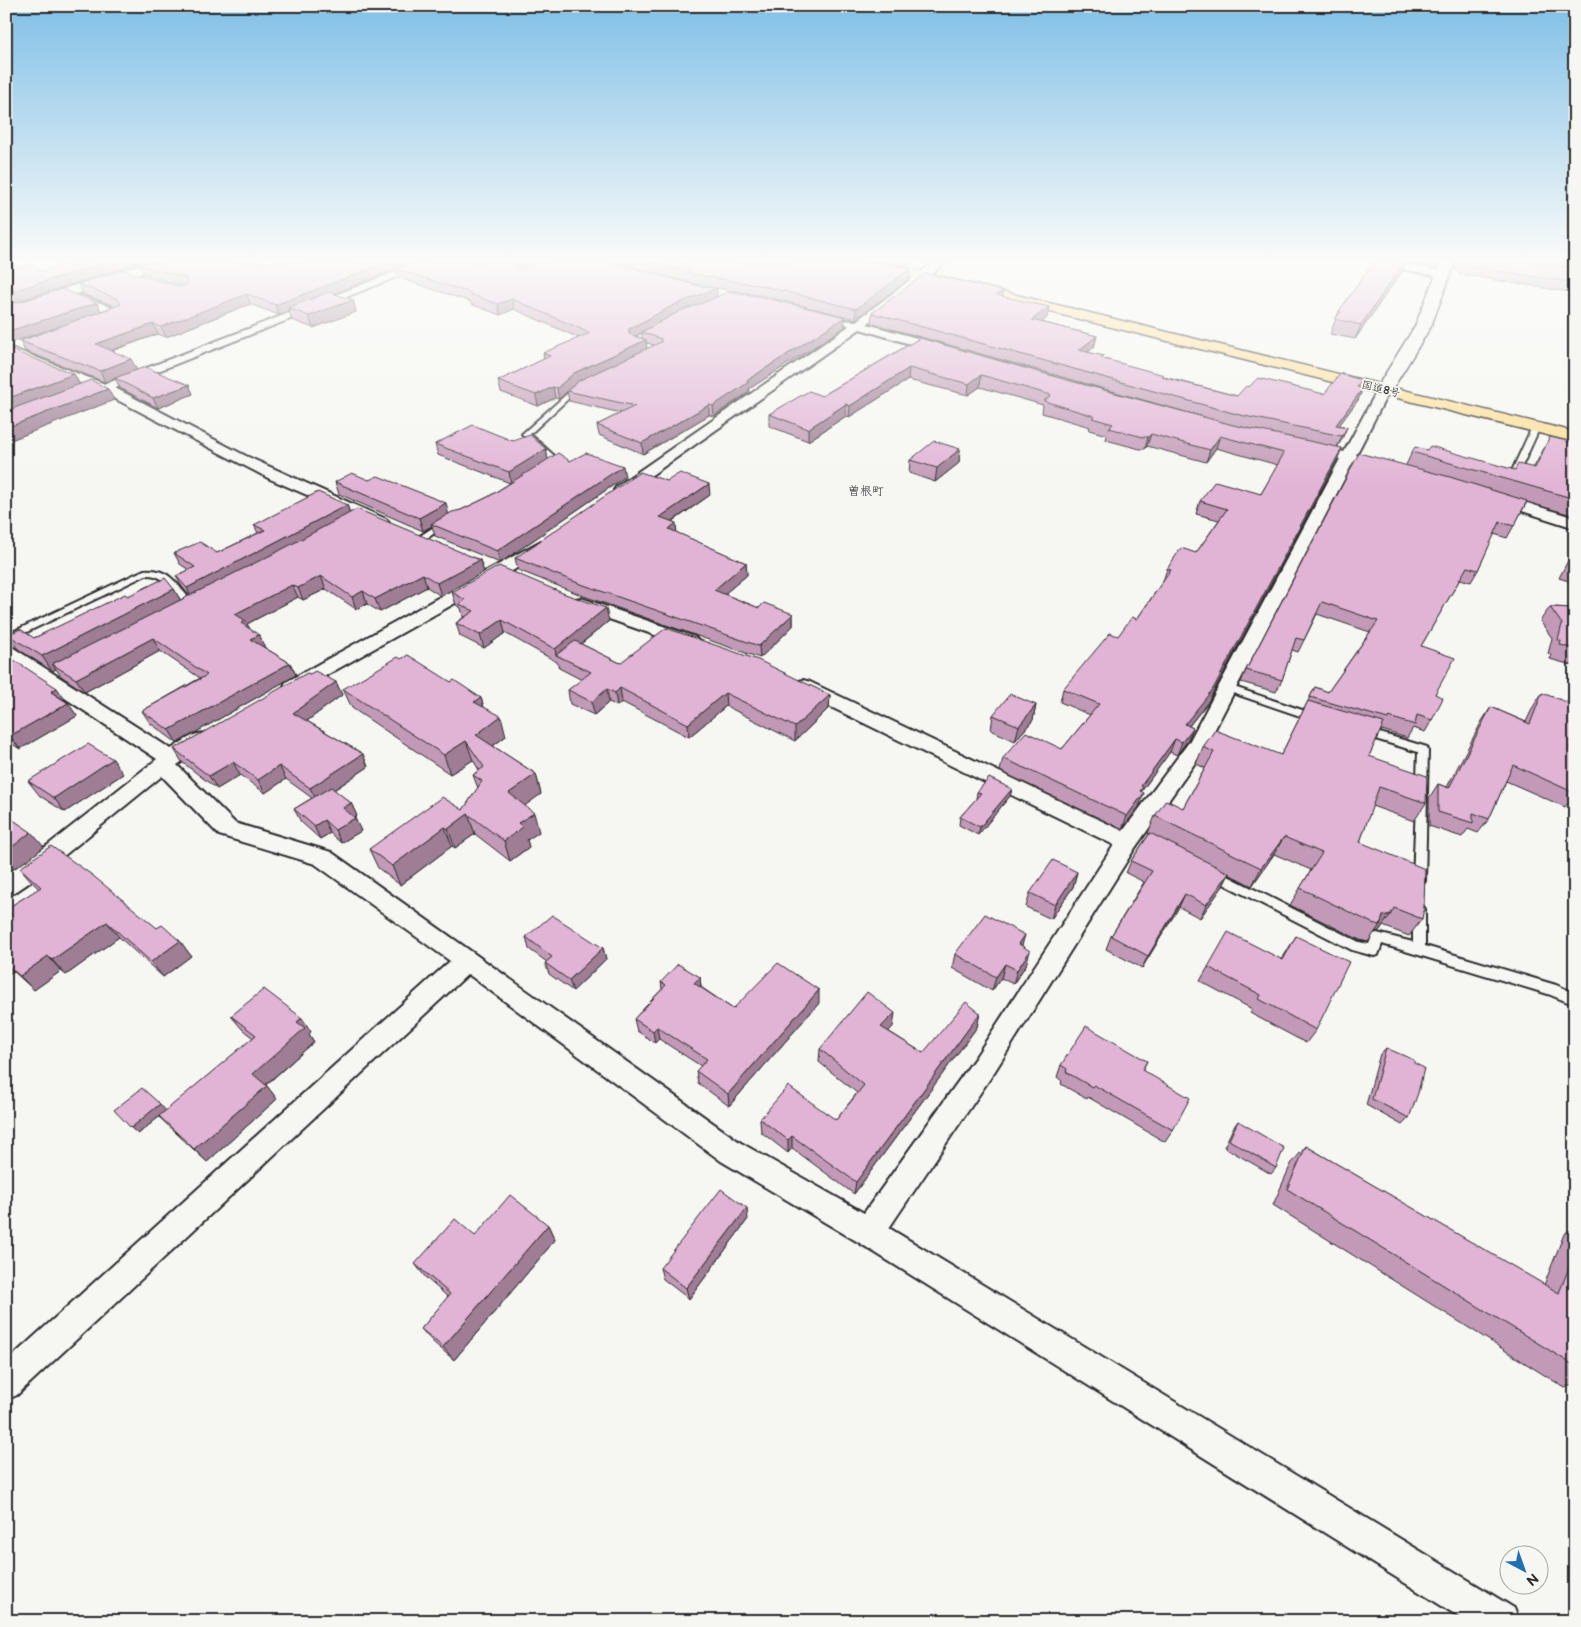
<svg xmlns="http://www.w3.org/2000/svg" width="1581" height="1627" viewBox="0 0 1581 1627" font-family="'Balsamiq Sans','Klee One',sans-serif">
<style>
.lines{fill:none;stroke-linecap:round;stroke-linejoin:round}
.lane-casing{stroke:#2b2b2b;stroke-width:4}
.street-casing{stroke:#2b2b2b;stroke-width:4}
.secondary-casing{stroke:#2b2b2b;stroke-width:3}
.highway-casing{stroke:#2b2b2b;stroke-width:3}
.lane{fill:#f6f6f2;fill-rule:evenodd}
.street{fill:#f6f6f2;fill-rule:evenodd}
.secondary{fill:#f6f6f2;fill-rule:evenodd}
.highway{fill:#fdde96;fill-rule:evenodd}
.wall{fill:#c29ab7;stroke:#2b2b2b;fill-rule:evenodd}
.shaded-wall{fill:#9e7d95;stroke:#2b2b2b}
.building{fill:#e1b3d5;stroke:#2b2b2b}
.labels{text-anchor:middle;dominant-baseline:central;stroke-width:4;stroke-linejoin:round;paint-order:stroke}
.far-street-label{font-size:11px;fill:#2b2b2b;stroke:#f6f6f2}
.far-quarter-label{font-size:12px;fill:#2b2b2b;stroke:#f6f6f2}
</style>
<rect width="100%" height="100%" fill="#f6f6f2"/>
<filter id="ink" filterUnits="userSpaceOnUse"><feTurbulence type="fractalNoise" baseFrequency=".02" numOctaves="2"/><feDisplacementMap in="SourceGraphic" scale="10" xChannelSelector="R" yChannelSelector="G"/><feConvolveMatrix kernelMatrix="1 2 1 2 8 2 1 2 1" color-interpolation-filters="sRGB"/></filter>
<g filter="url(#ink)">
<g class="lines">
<g class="lane-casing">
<path id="lane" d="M577 385 582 386 530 434 560 461 553 468H547L546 466 551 461 522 434Z
M1533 425 1540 427 1518 475 1511 477 1510 475Z
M443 521 450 523 424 540 421 541 417 538Z
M144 570C172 568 176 586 193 602V606H187C174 593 166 574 146 575L6 642V635Z
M1228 685 1320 716 1321 718 1320 720H1312L1224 690 1223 688Z
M1363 728 1427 747 1428 750 1425 881 1423 884H1415L1413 881 1418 752 1359 734 1358 732Z
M1212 868 1359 942 1369 944 1373 934 1377 933 1413 942V909L1415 906 1419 904 1423 906 1425 909V946L1556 985 1575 993V1005L1548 994 1382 944 1378 955 1374 956 1352 950 1208 876 1206 873 1208 870Z"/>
</g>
<g class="street-casing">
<path id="street" d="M421 262H435L115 388 246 456 386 519 389 522 386 525 381 527 270 479 100 391 6 354V346L105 384Z
M934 262H945L928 278 867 324 945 346 947 349 945 352H937L860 329 626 493H616L614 490 616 487 849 326 842 322 844 320 856 321Z
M1375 262H1396L1444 271 1449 274 1444 277 1380 265Z
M71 292 122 311 124 313C119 318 106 322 99 320L97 318 107 313 67 297 65 295Z
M1384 385 1390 389 1356 455 1388 463 1390 466 1388 469 1383 470 1353 462 1204 750 1135 848 993 1074 889 1228 1514 1608 1519 1621H1466L858 1242 721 1161 468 974 17 1395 6 1400V1362L450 961 315 864 219 835 162 776 39 876 14 893 6 896V875L48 845 157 759 6 659V645L12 647 171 749C183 742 195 730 209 734L212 739 209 744 177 765 235 823 331 852 741 1143 864 1213 975 1058 1114 845 796 690 794 686 796 682 803 680 810 682 1123 831 1189 742 1340 459 1308 451 1306 448 1313 444 1344 452 1378 389Z
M1496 493 1575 518V528L1491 501 1488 498 1491 495Z
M541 541 547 543 549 546 547 549 509 573 300 690 293 692 286 690 284 686 286 682Z
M581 598 695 637 698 641 695 645 689 646 683 645 575 607 572 603 575 599Z"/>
</g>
<g class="secondary-casing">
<path id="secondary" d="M149 262H170L168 265 6 316V307Z
M1441 262H1455L1431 326 1390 393H1378L1376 389 1415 326Z"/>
</g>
<g class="highway-casing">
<path id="highway" d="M859 262H882L1575 432V442L861 265Z"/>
</g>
<use href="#lane" class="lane"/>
<use href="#street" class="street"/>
<use href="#secondary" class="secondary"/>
<use href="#highway" class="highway"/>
</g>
<path class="wall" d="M611 262 717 297 845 327 749 389V392L714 416 709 415 643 454 599 435 597 425 621 413 569 401 567 391 559 399 555 398 538 406 501 392 498 381 544 359 543 353 579 338 514 309 500 315 471 304V302L399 278 396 269 333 294 353 300 356 312 313 328 292 320 289 311 279 315 250 304 166 337 158 334 112 351 105 382 25 351 20 341 43 332 97 303 101 311 115 306 83 294 78 284 180 287 182 286 144 274 140 265ZM642 333V339L636 336ZM646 343 654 345 647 349Z
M614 262H880L910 269 909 279 856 319 763 296 698 285Z
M890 262H914L906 266Z
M1374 262H1406L1402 271 1355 339 1330 334 1339 311Z
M1407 262H1439L1437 267Z
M1456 262H1534L1575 268V293L1458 274 1459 271 1454 270 1457 263Z
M1537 262H1575V268Z
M1003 291 1002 297 1047 318 1041 322 1097 336 1094 347 1088 352 1103 359 1164 377 1237 396 1249 387 1324 394 1359 387 1363 388 1358 400 1339 425 1347 427 1342 439 1337 447 1342 448 1337 460 1208 702 1189 726 1193 728 1187 741 1177 755 1170 752 1141 792 1139 807 1122 829 1000 771 1003 758 1062 749 1090 715 1060 702 1063 689 1137 619 1163 581 1167 569 1196 553 1219 520 1196 514 1200 501 1261 494 1278 465 1216 448 1206 462 1147 446 1145 449H1140L1106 440 1107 435 1089 430 1090 427 1042 413 1043 405 980 387 968 395 908 380 849 417 846 416 808 441 769 426V414L822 396 920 338 1060 378 1207 418 871 323 872 313Z
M115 378 189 385 193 394 158 408 120 388Z
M1550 437 1575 443V516L1527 502 1507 538 1494 534 1478 570 1471 582 1460 579 1421 646 1435 694 1432 720 1425 732 1413 728 1407 738 1382 730 1381 732 1380 731 1369 756 1426 803 1414 821 1372 806 1360 842 1422 919 1409 936 1383 926 1379 931 1375 932 1368 942 1360 940 1290 905 1311 870 1274 854 1252 886 1229 874 1223 886 1200 918 1179 907 1142 968 1106 949 1111 936 1144 882 1126 873 1131 861 1149 834 1148 833 1155 816 1183 808 1205 768 1196 764 1203 747 1281 755 1315 687 1328 692 1370 632 1317 614 1298 652 1292 650 1282 680 1276 692 1241 682 1246 670 1406 465 1412 452 1427 450 1515 470 1534 467Z
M513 441 546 449 548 460 570 461 625 477 500 563 435 536 432 526 423 531 339 494 335 482 369 480 449 514 461 510 488 497 510 483 438 455 435 444Z
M960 449 959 463 935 482 909 473 910 460Z
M667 481 710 495 672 522 677 533 746 563 747 575 724 594 759 608 793 614V626L760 658 581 595 518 570 515 558Z
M347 505 350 513 480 560 484 572 441 596 427 587 380 612 367 604 356 609 326 589 303 600 298 597 247 624 250 629 265 648 290 663 296 675 177 743 150 723 142 711 200 678 160 651 85 692 61 676 56 669 52 671 18 649 8 635 34 638 128 596 174 589 180 600 190 596 182 587 176 576 189 570 180 564 174 553H217L258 533 254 525Z
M1575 547V583L1559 578Z
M452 592 609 621 581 644 620 663 830 695 829 708 795 741 726 706 689 737 622 702 617 706 609 702 594 715 570 704 568 690 582 680 559 668 557 662 505 633 484 648 460 636 456 623 464 617H463L461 608 456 605Z
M1550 607 1575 608V666L1550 659 1551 655 1548 654 1552 638 1540 621Z
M6 655 68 703 77 716 20 749 12 744 6 747Z
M310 674 336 682 342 695 307 721 363 754 368 767 334 790 351 803 357 816 354 818 361 831 341 843 330 833 320 839 301 822 294 809 312 798 286 779 265 793 240 775 217 789 182 762 174 749Z
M451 682 481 698 484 707 506 736 493 746 536 774 541 794 524 805 539 832 527 840 529 847 510 861 475 834 455 848 452 846 400 885 378 868 369 849 463 810 478 788 473 775 479 770 473 760 450 774 352 708 343 689Z
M1542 693 1570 748 1575 750V795L1565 807 1506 781 1489 819 1478 833 1468 829 1462 837 1429 826V798L1438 784 1447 787 1482 721 1491 707 1526 722 1533 707Z
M1036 705 1033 720 1015 741 991 730 993 715Z
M123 774 65 812 40 796 28 781Z
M1012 789 1010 796 978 835 959 825 960 817 976 799 977 792Z
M20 868 157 928 180 941 191 956 163 977 119 937 66 975 61 971 34 990 13 971 6 976V909L39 889 33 883Z
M1077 872 1073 887 1051 919 1026 907 1030 893Z
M1296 936 1316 1030 1306 1043 1250 1013 1252 1009 1200 981 1208 967 1282 959Z
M526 937 603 948 606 959 573 991 549 974 545 963 547 962 529 949Z
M1022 946 1026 965 1013 984 1001 978 992 991 952 968 955 954Z
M700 977 701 987 733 1009 819 1003 729 1106 698 1083 696 1071 701 1066 659 1039 655 1043 637 1031 634 1019 662 989 661 982Z
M980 1013 977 1027 854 1194 792 1148 788 1153 761 1132 760 1119 836 1120 857 1093 819 1062 820 1049 893 1027 888 1031 923 1053Z
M231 1016 302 1018 311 1032 309 1034 314 1042 266 1085 277 1099 207 1162 159 1117 138 1134 253 1038 242 1029Z
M1386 1048 1409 1118 1402 1125 1366 1105 1380 1054Z
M1147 1061 1142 1071 1173 1130 1165 1142 1088 1097 1087 1099 1061 1084 1062 1081 1057 1077 1061 1065Z
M1238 1121 1276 1168 1271 1174 1224 1147 1233 1128Z
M1306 1146 1544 1285 1564 1234 1575 1227V1383L1565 1388 1273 1205 1291 1164Z
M748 1219 689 1299 663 1279 660 1268Z
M548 1225 555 1240 454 1360 433 1342 421 1329 448 1297 426 1278 415 1264 475 1236Z"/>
<path class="shaded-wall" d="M108 262H143L6 305V293Z
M388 262H416L396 269 292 310 288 308 289 311 279 315 275 305Z
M520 262H544L516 274 514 267V265Z
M907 262H914L906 266Z
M1404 262H1406L1402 271 1355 339 1361 325Z
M910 269 909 279 856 319V309Z
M717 288V298L642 332V333L630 339 629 329 674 305Z
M1003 291 1001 302 997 295Z
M247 294 250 304 166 337 161 327Z
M512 299 514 309 500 315 498 304Z
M353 300 356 312 313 328 309 316Z
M97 303 102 313 6 344V332Z
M1049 307 1047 318 1031 331 1032 320Z
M845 317V327L749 389V392L714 416 713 406 746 381Z
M153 324 158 334 101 354 96 344Z
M1097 336 1094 347 1077 361 1079 350Z
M646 340 647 350 575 384 559 399 557 388 574 373Z
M131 359 137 370 105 382 100 371Z
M909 368 908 380 849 417 850 406Z
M74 374 80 385 6 412V399Z
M981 375 980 387 968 395 969 384Z
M189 385 193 394 158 408 153 398Z
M553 387 555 398 538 406 536 395Z
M1363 388 1358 400 1333 434 1336 425Z
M108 389 114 400 6 442V428Z
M846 404V416L808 441V429Z
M709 405V415L643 454 642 443Z
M1347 427 1342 439 1337 448 1342 436Z
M1151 434 1147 446 1145 449 1148 437Z
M1220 436 1216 448 1206 462 1210 450Z
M1342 448 1337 460 1208 702 1180 737 1185 724Z
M546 449 548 461 511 484 509 472Z
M960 449 959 463 935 482 937 468Z
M623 466 625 477 500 563 497 551Z
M709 484 710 495 661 529 660 517Z
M446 503 449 516 431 524 432 526 423 531 419 518Z
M347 505 351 516 192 599 187 588Z
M676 523 677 535 669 529Z
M480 560 484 572 441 596 437 583Z
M746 563 747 575 715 602 714 590Z
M423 574 427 587 380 612 375 599Z
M321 576 326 589 303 600 298 588Z
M292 585 298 597 247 624 252 633 247 636 235 614Z
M174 589 182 603 52 664 56 669 52 671 42 656Z
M363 591 367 604 356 609 352 597Z
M606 608 609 621 563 658 556 655 555 649Z
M793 614V626L760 658 759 646Z
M502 620 505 633 484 648 480 635Z
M259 635 265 648 250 639Z
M153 638 160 651 85 692 76 679Z
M290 663 296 675 177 743 169 730Z
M336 682 342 695 300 726 293 713Z
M57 688 66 701 51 692Z
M620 688 622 702 617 706 615 693Z
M607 689 609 702 594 715 592 702Z
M725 693 726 706 689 737 688 724Z
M830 695 829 708 795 741V727Z
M481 698 487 717 474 702Z
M68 703 77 716 20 749 10 736Z
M1036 705 1033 720 1015 741 1019 726Z
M501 716 506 736 482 754 476 735Z
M1193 728 1187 741 1177 755 1182 742Z
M6 736 12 744 6 747Z
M1175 739 1170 752 1141 792 1138 800 1141 786Z
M466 741 473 760 450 774 444 755Z
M363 754 368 767 317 801 310 788Z
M113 759 123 774 65 812 54 798Z
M233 762 240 775 217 789 209 776Z
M279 766 286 779 265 793 258 780Z
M536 774 541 794 515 813 509 793Z
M1012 789 1010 796 978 835 980 827Z
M1144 793 1139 807 1122 829 1127 816Z
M351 803 357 816 349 821 343 808Z
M534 813 539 832 527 840 529 847 510 861 504 841 518 823Z
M468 814 475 834 455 848 448 829Z
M355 818 361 831 341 843 335 830Z
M324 820 330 833 320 839 314 826Z
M445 827 452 846 400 885 392 866Z
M31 832 44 847 29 859 6 873V850Z
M1284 837 1274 854 1252 886 1261 868Z
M1077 872 1073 887 1051 919 1055 905Z
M1229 873 1223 886 1200 918 1206 905Z
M1185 894 1179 907 1142 968 1148 956Z
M1391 914 1379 931 1375 932 1380 925 1383 916Z
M107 922 119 937 66 975 52 960Z
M1025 935 1021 949 1019 944Z
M180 941 191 956 163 977 151 962Z
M603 948 606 959 573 991 569 980Z
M1030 951 1026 965 1013 984 1017 970Z
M48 956 61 971 34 990 20 976Z
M6 964 13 971 6 976Z
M1005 964 1001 978 992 991 996 977Z
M700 977 701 989 694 983Z
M819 990V1003L729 1106 728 1094Z
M895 1013 893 1027 880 1040 881 1027Z
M980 1013 977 1027 854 1194 856 1182Z
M302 1018 311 1032 309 1034 314 1042 263 1087 253 1074 297 1022Z
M657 1027 659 1039 655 1043 653 1031Z
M267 1086 277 1099 207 1162 194 1149Z
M160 1104 166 1111 138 1134 131 1128Z
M792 1136V1148L788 1153V1140Z
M747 1208 748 1219 689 1299 686 1288Z
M548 1225 555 1240 454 1360 443 1347Z"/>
<path class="building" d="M73 262H108L6 293V270L28 264 42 271Z
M149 262H388L275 305 247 294 161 327 153 324 96 344 131 359 100 371 20 341 121 304 118 299 78 284 123 270 180 287 187 284 185 278 140 265Z
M413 262H520L514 265V267L521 269 536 262H611L696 285 717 288 674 305 629 329V334L646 340 574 373 557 388 553 387 536 395 498 381 550 356 543 353 590 333 512 299 498 304 469 294 471 293 396 269Z
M648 262H880L910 269 856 309 763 286 698 275Z
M1374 262H1404L1361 325 1335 319 1341 312 1339 311Z
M1461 262H1534L1575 268V283L1462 265 1463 262Z
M926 273 1003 291 997 295 1049 307 1032 320 1097 336 1079 350 1104 356 1101 358 1164 375 1162 377 1237 396 1246 386 1249 387 1258 378 1324 394 1340 374 1362 380 1357 387 1363 388 1336 425 1347 427 1342 436 1240 415 872 313Z
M62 289 97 303 6 332V306Z
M729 291 762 297 845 317 746 381 749 382 713 406 709 405 642 443 597 425 635 406 567 391 580 380 661 342V339L642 332 680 311 708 301Z
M329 292 353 300 309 316 288 308Z
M920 338 1060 378 1233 425 1342 448 1213 689 1185 724 1193 728 1182 742 1175 739 1141 786 1143 787 1140 791 1144 793 1127 816 1003 758 1026 732 1062 749 1099 704 1063 689 1110 633 1118 636 1132 617 1137 619 1171 570 1167 569 1181 548 1196 553 1227 509 1200 501 1215 481 1261 494 1284 453 1220 436 1210 450 1151 434 1148 437H1143L1109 428 1113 424 1092 418 1094 416 1044 401 1051 395 981 375 969 384 909 368 850 406 846 404 808 429 769 414 809 391 822 396Z
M6 348 74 374 6 399Z
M145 367 189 385 153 398 115 378Z
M91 380 108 389 6 428V411Z
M473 425 513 441 530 435 546 449 509 472 435 444Z
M1550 437 1575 443V499L1412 452 1415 447 1427 450 1430 446 1515 470 1518 464 1535 468Z
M934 441 960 449 937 468 910 460Z
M558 453 570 461 586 453 623 466 497 551 431 524 452 512 461 510 488 497Z
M1359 453 1450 477 1527 501 1514 526 1500 522 1478 570 1467 567 1421 646 1455 658 1435 694 1443 698 1432 720 1417 715 1415 725 1389 717 1388 719 1310 697 1315 687 1328 692 1378 621 1322 602 1304 640 1296 638 1282 680 1246 670Z
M640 472 667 481 680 473 709 484 660 517 676 523 669 529 746 563 714 590 759 608 764 603 793 614 759 646 578 583 515 558Z
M352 473 369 480 378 476 446 503 419 518 335 482Z
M318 492 347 505 187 588 176 576 195 567 174 553 200 542 217 553 265 530 254 525Z
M357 509 480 560 437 583 423 574 375 599 363 591 352 597 321 576 298 588 292 585 235 614 246 621 241 623 259 635 250 639 290 663 169 730 142 711 207 675 153 638 76 679 52 664 277 552Z
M1575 551V565L1569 563Z
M499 566 565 594 606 608 555 649 502 620 480 635 456 623 474 611 459 604 465 600 452 592Z
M165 578 174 589 42 656 8 635 20 629 34 638 125 594 128 596Z
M1550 607 1575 608V649L1560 645 1561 641 1558 640 1562 624Z
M666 628 758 660 830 695 795 727 725 693 688 724 620 688 615 693 607 689 592 702 568 690 591 672 556 655 575 641 620 663Z
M6 655 57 688 51 692 68 703 10 736 6 733Z
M408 655 451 682 454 680 481 698 474 702 501 716 476 735 536 774 509 793 534 813 518 823 523 827 504 841 468 814 448 829 445 827 392 866 369 849 442 797 463 810 482 781 473 775 484 767 466 741 444 755 343 689 398 657 401 659Z
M315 671 336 682 293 713 363 754 310 788 279 766 258 780 233 762 209 776 174 749 307 673 310 674Z
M1542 693 1575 705V735L1570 748 1575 750V793L1513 765 1489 819 1473 813V823L1438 812V784L1449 788 1491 707 1530 724Z
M1010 694 1036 705 1019 726 993 715Z
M1308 701 1384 723 1369 756 1427 776 1426 803 1379 787 1360 842 1425 869 1424 908 1422 919 1394 908 1391 914 1383 916 1380 925 1372 923 1300 888 1322 853 1284 837 1261 868 1155 816 1166 800 1183 808 1214 752 1203 747 1215 730 1281 755Z
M88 744 113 759 54 798 28 781Z
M989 778 1012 789 980 827 960 817 981 793 977 792Z
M331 787 351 803 343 808 355 818 335 830 324 820 314 826 294 809Z
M6 815 31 832 16 844 6 850Z
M1150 833 1229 873 1206 905 1185 894 1148 956 1111 936 1152 871 1131 861Z
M51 846 92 875 157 928 162 925 180 941 151 962 107 922 52 960 48 956 20 976 6 964V909L41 887 20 868Z
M1053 860 1077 872 1055 905 1030 893Z
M985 914 1025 935 1019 944 1030 951 1017 970 1005 964 996 977 955 954Z
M552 915 603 948 569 980 545 963 552 957 526 937Z
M1228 932 1283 960 1296 936 1349 962 1316 1030 1259 999 1261 995 1208 967Z
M778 963 819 990 728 1094 696 1071 707 1059 657 1027 653 1031 634 1019 666 985 661 982 678 964 700 977 694 983 733 1009Z
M264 989 302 1018 297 1022 305 1028 253 1074 267 1086 194 1149 159 1116 256 1035 231 1016Z
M867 992 895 1013 881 1027 923 1053 966 1002 980 1013 856 1182 792 1136 788 1140 760 1119 788 1086 836 1120 864 1085 820 1049Z
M1086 1026 1147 1061 1142 1070 1190 1098 1173 1130 1094 1085 1092 1087 1066 1072 1067 1069 1061 1065Z
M1386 1048 1414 1060V1063L1424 1068 1418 1093 1409 1118 1372 1099Z
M142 1088 160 1104 131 1128 114 1110Z
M1238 1121 1284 1148 1276 1168 1229 1140Z
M1306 1146 1559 1293 1575 1252V1366L1287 1189Z
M721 1189 747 1208 686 1288 660 1268Z
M510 1195 548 1225 443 1347 421 1329 450 1294 415 1264 455 1219 475 1236Z"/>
</g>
<linearGradient id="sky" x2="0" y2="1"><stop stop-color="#80c0e7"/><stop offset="0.53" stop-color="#fbfbf9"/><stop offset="1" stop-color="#fbfbf9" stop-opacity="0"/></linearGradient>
<rect width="1581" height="490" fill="url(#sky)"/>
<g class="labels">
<g class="far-street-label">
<text transform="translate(1381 389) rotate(14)">国道8号</text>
</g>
<g class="far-quarter-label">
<text x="866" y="491">曽根町</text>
</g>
</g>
<rect width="1581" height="1627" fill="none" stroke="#f6f6f2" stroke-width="25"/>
<rect x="12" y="12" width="1556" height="1602" fill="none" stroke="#2b2b2b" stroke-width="2" filter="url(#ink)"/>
<g transform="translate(1524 1570) rotate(139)"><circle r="24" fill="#f6f6f2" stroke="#a5a5a2"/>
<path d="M0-4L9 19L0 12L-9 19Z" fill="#1f6fb2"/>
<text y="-8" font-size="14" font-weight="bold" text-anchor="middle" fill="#2b2b2b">N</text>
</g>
</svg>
